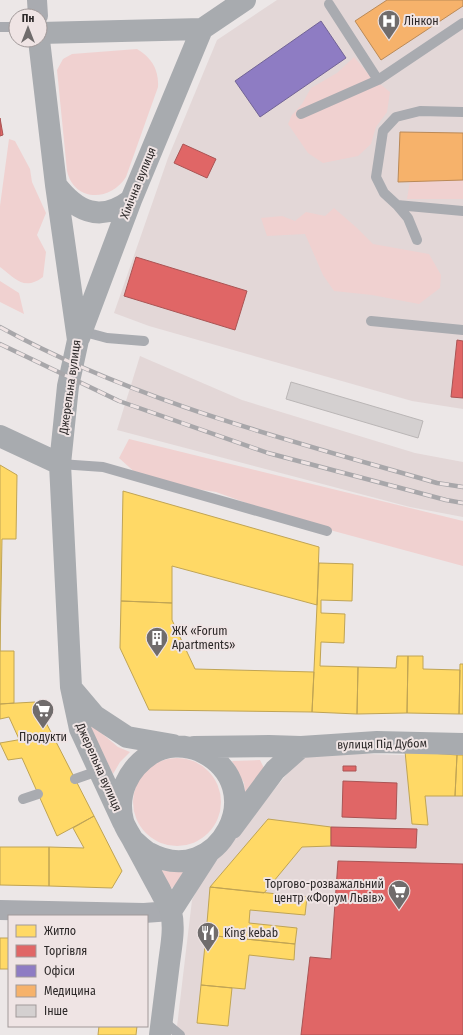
<svg xmlns="http://www.w3.org/2000/svg" width="463" height="1035" viewBox="0 0 463 1035" font-family="'Fira Sans Condensed',sans-serif">
<style>
.built{fill:#e3d7d7}
.green{fill:#f0d1d0}
.homes{fill:#ffd966;stroke:#c0a454}
.shops{fill:#e06666;stroke:#aa5454}
.offices{fill:#8e7cc3;stroke:#716395}
.health{fill:#f6b26b;stroke:#ba8957}
.building{fill:#d4d0d0;stroke:#bab6b6}
.lines{fill:none;stroke-linecap:round;stroke-linejoin:round}
.lane{stroke:#a9abb0;stroke-width:10}
.street{stroke:#a9abb0;stroke-width:20}
.secondary{stroke:#a8abaf;stroke-width:22}
.rail-casing{stroke:#a8a7aa;stroke-width:4.5}
.rail{stroke:#efe4e4;stroke-width:3;stroke-dasharray:9;stroke-linecap:butt}
.labels{text-anchor:middle;dominant-baseline:central;stroke-width:4;stroke-linejoin:round;paint-order:stroke}
.poi-label{font-size:12px;fill:#2d2929;stroke:#efe4e4;text-anchor:start}
.street-label{font-size:12px;fill:#2d2929;stroke:#efe4e4}
</style>
<rect width="100%" height="100%" fill="#ece7e7"/>
<path class="built" d="M277 0H463V409L412 401 149 326 114 313 168 158 217 40Z
M140 356 242 400 415 453 463 462V517L410 507 117 430Z
M305 752 463 757V1035H176L192 900 205 874Z"/>
<path class="green" d="M137 49C152 58 159 70 158 87L126 177C110 202 74 202 67 171L57 70 63 59 72 54Z
M354 57 371 77 390 92 387 112 376 127 371 144 358 156 323 163 308 153 288 124 292 115 302 104 311 88 337 73Z
M9 139 15 141 30 169 32 182 46 213 37 235 46 252 43 277C24 291 16 279 0 267V206Z
M463 180V199H407L410 181Z
M334 208 357 228 373 244 429 254 441 275 440 288 419 304 372 295 334 291 323 275 305 234 267 236 261 218 282 216 295 221 306 212 325 216Z
M0 281 19 293 24 314 0 302Z
M129 439 463 521V566L293 520 216 492 171 485 139 476 119 458Z
M87 721 118 747 130 752 120 762 113 774Z
M133 802a44 44 0 1 1 88 0a44 44 0 1 1-88 0Z
M260 760 265 770 245 796 244 783 232 761Z
M161 870 173 872 190 871 171 889Z"/>
<path class="homes" d="M0 465 17 475 16 539H2L0 651Z
M123 491 319 547 317 605 172 566V603L121 601Z
M319 563 353 564 352 601 321 600V613L345 614 344 643 321 642 320 666 358 667 357 714 312 712Z
M121 601 172 603V620L195 669 314 672 312 712 149 710 120 648Z
M0 651H14V703L0 704Z
M397 656H408L407 713 357 714 358 667 396 668Z
M408 656H423V669L460 670 459 714 407 713Z
M460 664H463V714H459Z
M35 702 52 734 19 739 9 717 0 719V704Z
M52 734 94 816 57 836 22 758 8 760 0 743Z
M405 751 457 755 455 796H425L428 825 412 824Z
M457 755H463V796H455Z
M94 816 122 871 112 888 49 886V847L84 848 73 828Z
M268 819 331 827V846L302 847 264 893 210 887Z
M0 847H49V886L0 885Z
M210 887 307 897 305 915 250 910 249 923 297 928 295 944 206 935Z
M206 935 295 944 294 960 249 955 245 989 201 985Z
M0 938H9V969H0Z
M201 985 232 988 228 1026 197 1023Z
M99 1026H137L136 1035H98Z"/>
<path class="shops" d="M0 118 3 135 0 136Z
M183 144 216 159 207 178 174 163Z
M136 257 247 291 235 330 124 296Z
M457 340 463 341V398L451 397Z
M343 766H356V771H343Z
M343 781 397 783 396 819 342 817Z
M331 827 417 829 416 848 331 846Z
M338 861 463 864V1035H301L310 957 331 959Z"/>
<path class="offices" d="M321 21 346 58 260 117 235 81Z"/>
<path class="health" d="M387 0H463V6L381 60 355 21Z
M400 132 463 133V180L398 182Z"/>
<path class="building" d="M291 382 423 421 418 438 286 399Z"/>
<g class="lines">
<path class="lane" d="M329 4 378 80
M0 27H16
M463 112 420 111 396 117 383 131 376 177 384 193 397 205 463 211
M301 114 378 80 463 23
M397 205 408 218 417 240
M371 321 463 330
M81 331 107 338 144 341
M60 464 103 467 327 531
M75 779 98 771
M23 799 38 794
M162 1020 180 1035"/>
<path class="street" d="M37 0 38 16
M0 910 144 913 171 911"/>
<path class="secondary" d="M40 33 202 29
M39 40 56 185 78 340 68 386 60 464 71 687 80 729 123 822
M56 185C77 212 100 223 131 200
M79 338 131 200 202 29 245 0
M0 436 60 464
M73 690 95 716 127 737 173 745
M194 747 269 746 301 747 377 742 463 744
M232 828 275 770 301 747
M133 840C138 844 143 850 149 853 218 891 274 786 200 751 184 744 165 745 151 754 128 769 116 794 123 821 125 828 131 836 134 842 143 858 151 874 160 890 163 897 169 905 171 912 175 928 171 947 169 963 166 987 163 1011 160 1035
M171 911 209 852"/>
<g class="rail-casing">
<path id="rail" d="M0 327C136 402 289 440 437 483L463 487
M0 344 119 401 268 453 446 500 463 503"/>
</g>
<use href="#rail" class="rail"/>
</g>
<defs>
<g id="hospital-pin" transform="scale(1.15)"><path d="M0 17L-7.5 6A9.5 9.5 0 1 1 7.5 6Z" fill="#706c6c" stroke="#efe4e4"/><path d="M-5-5h3v3.5h4V-5h3V5h-3V1.5h-4V5h-3Z" fill="#fff"/></g>
<g id="building-pin" transform="scale(1.15)"><path d="M0 17L-7.5 6A9.5 9.5 0 1 1 7.5 6Z" fill="#706c6c" stroke="#efe4e4"/><path d="M-4-6H4V6H1V3H-1V6H-4ZM-2.5-4.3h1.7v1.8h-1.7ZM.8-4.3h1.7v1.8H.8ZM-2.5-1h1.7V.8h-1.7ZM.8-1h1.7V.8H.8Z" fill="#fff"/></g>
<g id="supermarket-pin" transform="scale(1.15)"><path d="M0 17L-7.5 6A9.5 9.5 0 1 1 7.5 6Z" fill="#706c6c" stroke="#efe4e4"/><path d="M-6-5.5h2.5l.6 2H6L4.5 2H-2.5L-4.4-4H-6ZM-1.5 3.2a1.3 1.3 0 1 0 .1 0ZM3 3.2a1.3 1.3 0 1 0 .1 0Z" fill="#fff"/></g>
<g id="restaurant-pin" transform="scale(1.15)"><path d="M0 17L-7.5 6A9.5 9.5 0 1 1 7.5 6Z" fill="#706c6c" stroke="#efe4e4"/><path d="M-5-6h1v4h1v-4h1v4h1v-4h1v5L-1.5 .5V6h-2V.5L-5-1ZM5-6V6H3V1.5H1.5Q1.5-4 5-6Z" fill="#fff"/></g>
</defs>
<g fill-rule="evenodd">
<use href="#hospital-pin" x="389" y="21"/>
<use href="#building-pin" x="157" y="638"/>
<use href="#supermarket-pin" x="43" y="710"/>
<use href="#supermarket-pin" x="399" y="891"/>
<use href="#restaurant-pin" x="208" y="933"/>
</g>
<g class="labels">
<g class="poi-label">
<text x="404" y="21">Лінкон</text>
<text x="172" y="631">ЖК «Forum<tspan x="172" dy="14">Apartments»</tspan></text>
<text x="43" y="737" text-anchor="middle">Продукти</text>
<text x="384" y="884" text-anchor="end">Торгово-розважальний<tspan x="384" dy="14">центр «Форум Львів»</tspan></text>
<text x="224" y="933">King kebab</text>
</g>
<g class="street-label">
<text transform="translate(138 183) rotate(-68)">Хімічна вулиця</text>
<text transform="translate(70 387) rotate(-82)">Джерельна вулиця</text>
<text transform="translate(382 744) rotate(-1)">вулиця Під Дубом</text>
<text transform="translate(99 767) rotate(66)">Джерельна вулиця</text>
</g>
</g>
<rect x="8" y="915" width="140" height="112" fill="#efe4e4" stroke="#a19999"/>
<rect x="16" y="925" width="20" height="12" fill="#ffd966" stroke="#a19999"/>
<text x="44" y="935" font-size="12" fill="#2d2929">Житло</text>
<rect x="16" y="945" width="20" height="12" fill="#e06666" stroke="#a19999"/>
<text x="44" y="955" font-size="12" fill="#2d2929">Торгівля</text>
<rect x="16" y="965" width="20" height="12" fill="#8e7cc3" stroke="#a19999"/>
<text x="44" y="975" font-size="12" fill="#2d2929">Офіси</text>
<rect x="16" y="985" width="20" height="12" fill="#f6b26b" stroke="#a19999"/>
<text x="44" y="995" font-size="12" fill="#2d2929">Медицина</text>
<rect x="16" y="1005" width="20" height="12" fill="#d4d0d0" stroke="#a19999"/>
<text x="44" y="1015" font-size="12" fill="#2d2929">Інше</text>
<g transform="translate(28 28)"><circle r="19" fill="#efe4e4" stroke="#a19999"/>
<path d="M0-3L7 15L0 10L-7 15Z" fill="#706c6c"/>
<text y="-6" font-size="11" font-weight="bold" text-anchor="middle" fill="#2d2929">Пн</text>
</g>
</svg>
